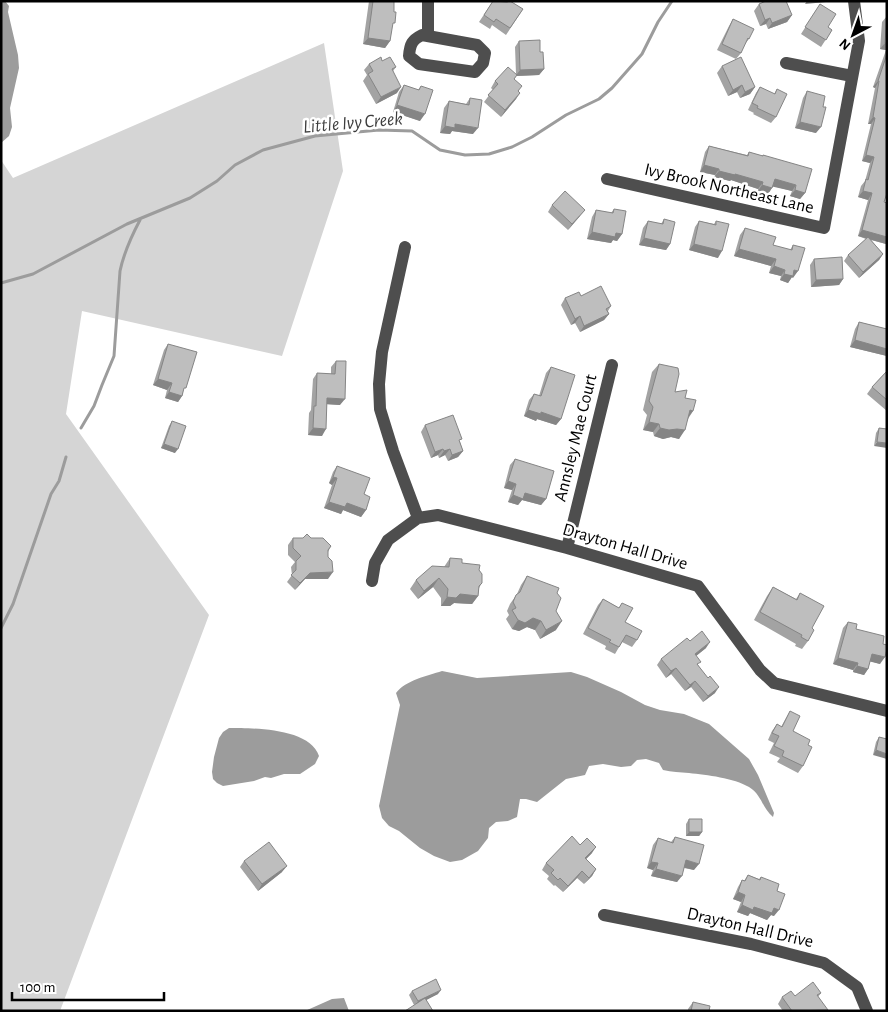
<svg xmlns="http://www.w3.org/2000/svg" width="888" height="1012" viewBox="0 0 888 1012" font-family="'Alegreya Sans',sans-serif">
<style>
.green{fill:#d5d5d5}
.water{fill:#9c9c9c}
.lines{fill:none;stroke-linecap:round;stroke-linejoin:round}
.stream{stroke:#9c9c9c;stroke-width:3}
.minor{stroke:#4e4e4e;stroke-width:12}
.wall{fill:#a3a3a3}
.shaded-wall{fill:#858585}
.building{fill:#bebebe;stroke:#858585}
.labels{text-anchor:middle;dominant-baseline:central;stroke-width:5;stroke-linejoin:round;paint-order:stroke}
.street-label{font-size:18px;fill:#000;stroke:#fff}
.water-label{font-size:19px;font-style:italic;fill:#3d3d3d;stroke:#fff}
</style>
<rect width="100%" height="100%" fill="#fff"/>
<path class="green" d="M324 43 343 171 282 356 82 311 66 414 209 615 60 1011H1V160L13 178Z"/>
<path class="water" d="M1 1H5L9 6 8 12 18 55 19 68 10 108 12 127 9 136 1 143Z
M442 671 477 678 571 672 587 677 621 692 645 705 660 710 684 714 709 724 749 759 758 775 774 813 773 817C762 808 762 795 749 787 734 778 707 775 689 773 680 772 672 772 663 770L659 763 646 759 637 760 631 766 621 767 603 764 589 766 585 775 566 779 537 802 526 799H520L517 817 508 821 496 822 489 828 488 838 478 851 462 860 450 862 434 856 420 848 399 831 389 826 382 818 379 806 400 705 396 693C406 680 427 676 442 671Z
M229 728C253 728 310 728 319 756L315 764 300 774H284L271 778 265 777 254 781 223 786 217 783 213 779 212 772 214 757 219 738 223 732Z
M344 998 349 1011H305L332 999Z"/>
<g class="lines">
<path class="stream" d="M1 283 33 274 127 224 190 198 217 181 235 165 263 150 315 136 379 130 412 131 440 150 465 155 489 154 512 147 532 137 566 115 599 99 612 88 642 54 658 22 672 1
M81 428 94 406 102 385 114 356 120 271C124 252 131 237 140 220
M1 628 13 604 51 494 59 481 66 457"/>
<path class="minor" d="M422 35 477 45 485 53 483 63 475 72 419 64 409 56C410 44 412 40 422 35Z
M428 36V1
M786 63 852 76
M607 179 824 228 859 41 854 1
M405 247 382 352 379 384 380 409 393 451 418 518
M567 548 612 365
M372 581 375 563 388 540 418 518 438 515 567 548 698 586 760 670 774 683 887 711
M604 915 751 944 824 963 857 987 867 1011"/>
</g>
<path class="wall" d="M369 1H394L390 41 385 48 363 44Z
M493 1 523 9 506 35 492 25 490 29 479 22Z
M759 4 792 15 787 22 768 29 766 24 760 26 754 11Z
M820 4 828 27 832 30 821 47 801 34Z
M887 16V193L884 202 886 244 871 240 883 254 879 260 859 278 844 261 848 255 866 239 858 236 868 200 858 197 861 186 865 181 870 163 862 161 871 124H868L875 88 873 87 886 50 880 49 882 22Z
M733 19 749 39 744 45 741 53 736 59 717 50 729 26Z
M519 41 540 52 544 69 539 75 516 76 514 79 519 91 516 99 501 117 484 102 493 90 491 88 495 81 516 74 515 47Z
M382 61 396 67 393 71 397 93 376 104 363 81 367 75 364 70 369 64Z
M722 66 755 87 750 94 740 98 737 92 728 96 717 73Z
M404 85 418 90 421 86 420 121 393 112 399 92Z
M760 87 774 94 777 89 776 117 771 123 753 114 754 113 748 110 756 93Z
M807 91 816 133 795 128 803 98Z
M470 98 473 134 452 131 450 134 440 133 444 108 449 101 466 104Z
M709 146 747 155 749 152 762 156 763 155 805 193 800 199 790 196 792 191 773 186 768 194 758 191V189L731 180 730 181 714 177 715 175 700 172 705 152Z
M552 205 580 216 568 230 548 212Z
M614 209 622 234 617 241 613 240 611 243 587 239 592 217 596 210 611 213Z
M664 219 670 244 666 250 639 245 643 228 648 221 661 224Z
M699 221 714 224 716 221 718 258 689 250 695 227Z
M745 228 773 245 790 250 793 245V278L792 277 788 283 780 280 781 276 769 273 771 266 734 256 740 235Z
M814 259 843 279 839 285 811 287 810 265Z
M581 296 611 306 608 311 609 314 604 320 580 332 575 323 571 325 561 305 565 298Z
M859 322 887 329V356L850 347 855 329Z
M168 344 183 393 182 396 178 402 165 398 167 390 153 385 164 350Z
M336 361 340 405 327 404 322 436 308 435 309 413 311 410 313 379 317 373 331 374V367Z
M659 364 675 392 685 398 693 411 688 419 679 439 671 437 663 439 654 436 653 432 643 430 647 415 643 410 652 372Z
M551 367 561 419 556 425 537 419 536 421 524 416 529 400 534 394 539 396 546 373Z
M887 371V411L867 394 872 387Z
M172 421 175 453 161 448 169 426Z
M425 425 460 442 463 451 458 457 448 461 445 455 439 458 438 455 431 458 421 432Z
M879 428 887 429 874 446 876 433Z
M515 459 546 499 541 505 522 500 518 505 508 502 512 490 504 488 510 465Z
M337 466 364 494 366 510 361 517 343 510 341 514 324 508 332 485 329 483 333 472Z
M293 538H311L331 546 328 552V579H305L295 590 287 582 292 575 291 567 295 562 288 555V545Z
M450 558 479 570 482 583 479 588 478 596 472 604 454 603 450 606H441V598L433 587 418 599 410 589 416 580 444 567Z
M527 576 557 593 556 611V630L540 639 535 630 527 627 519 631 512 629 506 619 509 615 507 611 510 604 517 594 521 585Z
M773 587 796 599 800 593 812 628 808 641 802 649 795 646 796 644 754 620 767 596Z
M603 599 619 608 622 603 625 622 637 640 632 647 622 642 615 654 605 649 606 646 583 634 598 605Z
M848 622 856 629 883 644 880 664 870 661 868 669 864 675 853 672V670L833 664 843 628Z
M690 641 706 648 696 656 698 665 715 693 703 702 691 687 685 691 671 674 666 678 657 665 661 659Z
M790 711 793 731 808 745 803 766 798 773 777 762 780 758 769 753 774 743 768 740 772 731 777 724 781 727 786 718Z
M879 737 887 739 873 755 876 742Z
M689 819 702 832 699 836H686V824Z
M675 837 694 870 684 868 677 882 651 876 653 870 647 868 653 845 658 838 671 842Z
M580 845 592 853 586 859 596 869 592 876 584 884 577 878 563 892 555 885 554 886 547 879 549 876 542 870 546 863Z
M244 861 282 872 258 891 240 867Z
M748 875 759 879 761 877 777 891 774 916 771 915 767 920 750 913 748 916 737 912 741 902 733 899 738 887 742 880 744 881Z
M412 991 438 994 414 1005 409 995Z
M821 993 818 997 828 1011H783L778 1004 782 997Z
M693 1002 709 1011H688V1009Z"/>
<path class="shaded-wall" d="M807 1H827L826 2 805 4Z
M792 15 787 22 768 29 772 23Z
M770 18 766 24 760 26 765 20Z
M368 38 390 41 385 48 363 44Z
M885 43H887V48L886 50 880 49Z
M544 69 539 75 516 76 509 85 520 70Z
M878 81H879L875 88 873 87Z
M742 85 737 92 728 96 733 90Z
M401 87 397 93 376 104 381 97Z
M755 87 750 94 740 98 745 92Z
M520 93 516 99 501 117 505 110Z
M397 105 425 114 420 121 393 112Z
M873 117 875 118 871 124H868Z
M800 122 821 127 816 133 795 128Z
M455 124 478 128 473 134 452 131 450 134 440 133 445 126Z
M866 155 874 157 870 163 862 161Z
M704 165 719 169 715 175 700 172Z
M719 171 735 174 763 182 758 189 731 180 730 181 714 177Z
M775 179 796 185 792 191 770 186Z
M762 185 772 188 768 194 758 191Z
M795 190 805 193 800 199 790 196Z
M863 191 872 193 868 200 858 197Z
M585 210 580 216 568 230 572 224Z
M862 230 887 237V243L886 244 858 236Z
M592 232 616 233 622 234 617 241 613 240 611 243 587 239Z
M644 238 670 244 666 250 639 245Z
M694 244 722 251 718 258 689 250Z
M739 249 776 259 771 266 734 256Z
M883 254 879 260 859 278 863 272Z
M774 266 785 270 781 276 769 273Z
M794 270 798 271 793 278 792 277 788 283 780 280 784 274Z
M843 279 839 285 811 287 816 280Z
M609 314 604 320 580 332 584 326Z
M580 316 575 323 571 325 575 319Z
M855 340 887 349V356L850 347Z
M158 379 172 383 167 390 153 385Z
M169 392 182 396 178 402 165 398Z
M327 398 345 399 340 405 323 404Z
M528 410 541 412 561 419 556 425 537 419 536 421 524 416Z
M690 410 693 411 687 419Z
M649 422 659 424 653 432 643 430Z
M313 428 326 429 322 436 308 435Z
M660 428 677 429 685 430 679 439 671 437 663 439 654 436Z
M877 442 887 443V448L874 446Z
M164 444 178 449 175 453 161 448Z
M443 449 438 455 431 458 435 452Z
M450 449 445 455 439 458 444 451Z
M463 451 458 457 448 461 452 455Z
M333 477 337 478 332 485 329 483Z
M508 481 516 484 512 490 504 488Z
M525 493 546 499 541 505 522 500 518 505 508 502 513 495Z
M329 502 347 503 366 510 361 517 343 510 341 514 324 508Z
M333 572 328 579H305L295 590 300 583 310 573Z
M439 578 433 587 418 599 424 591Z
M460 594 478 596 472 604 454 603 450 606H441L447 597Z
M533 618 541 621 535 630 527 627 519 631 512 629 518 620Z
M562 621 556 630 540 639 546 630Z
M710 642 706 648 691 660 695 654Z
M872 654 885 657 880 664 868 661Z
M838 658 858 663 853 670 833 664Z
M857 666 868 669 864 675 853 672Z
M676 668 671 674 666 678 671 671Z
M695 681 691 687 685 691 690 685Z
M719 687 715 693 703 702 708 696Z
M876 750 887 754V759L873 755Z
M689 832H702L699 836H686Z
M596 847 592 853 580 865 585 858Z
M686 860 699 864 694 870 682 867Z
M651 862 658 863 653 870 647 868Z
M287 866 282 872 258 891 262 884Z
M596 869 592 876 584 884 589 878Z
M656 869 682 876 677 882 651 876Z
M582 871 577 878 563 892 568 886Z
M738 892 745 895 741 902 733 899Z
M742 905 774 908 779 910 774 916 771 915 767 920 750 913 748 916 737 912Z
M441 990 438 994 415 1006 418 1001Z"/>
<path class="building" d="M373 1H394V12H396L395 23H393L390 41 368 38Z
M493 1 507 2 510 1 523 9 510 28 496 19 494 22 484 15Z
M766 1H786L792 15 772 23 770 18 765 20 759 4Z
M820 4 836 14 828 27 832 30 826 40 805 27Z
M887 16V43H885Z
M733 19 754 29 749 39 748 38 741 53 722 44Z
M540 40V52H543L544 69 520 70 519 41Z
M887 54V193L884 202 887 203V237L862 230 872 193 863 191 866 179 868 180 874 157 866 155 875 118 873 117 879 81H878Z
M381 57 382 61 390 57 396 67 392 69 401 87 381 97 368 74 373 71 369 64Z
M741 57 755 87 745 92 742 85 733 90 722 66Z
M508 67 517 75 514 79 522 86 518 91 520 93 505 110 488 95 498 84 495 81Z
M404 85 419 90 421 86 433 90 425 114 397 105Z
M760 87 775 94 777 89 787 94 776 117 757 108 758 106 752 103Z
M807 91 825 96 823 107H826L821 127 800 122Z
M470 98 482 100 478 128 455 124V128L445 126 449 101 469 105Z
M709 146 748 156 749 152 763 156V155L812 169 805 193 795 190 796 185 775 179 772 188 762 185 763 182 735 174V175L719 171V169L704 165Z
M565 191 585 210 572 224 552 205Z
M614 209 626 211 622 234 616 233 615 237 592 232 596 210 613 213Z
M664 219 675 222 670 244 644 238 648 221 663 224Z
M699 221 716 225V221L729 224 722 251 694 244Z
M745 228 776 237 773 245 792 250 793 245 805 248 798 271 794 270 793 276 784 274 785 270 774 266 776 259 739 249Z
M868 237 883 254 863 272 848 255Z
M842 257 843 279 816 280 814 259Z
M601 286 611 306 606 309 609 314 584 326 580 316 575 319 565 298 579 292 581 296Z
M859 322 887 329V349L855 340Z
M168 344 197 352 186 388H184L182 396 169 392 172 383 158 379Z
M336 361H346L345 399 327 398 326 429 313 428 314 406H316L317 373 335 374Z
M659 364 678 368 679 374 675 392 687 390 685 398 696 400 693 411 690 410 685 430 677 429 669 430 660 428 659 424 649 422 653 407 649 401Z
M551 367 575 375 561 419 541 412V414L528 410 534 394 541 396Z
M887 371V400L872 387Z
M453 415 462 439 459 440 463 451 452 455 450 449 444 451 443 449 435 452 425 425Z
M172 421 186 426 178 449 164 444Z
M879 428 887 429V443L877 442Z
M515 459 554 471 546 499 525 493 523 499 513 495 516 484 508 481Z
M337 466 370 478 364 494 370 497 366 510 347 503 345 507 329 502 337 478 333 477Z
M307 534 311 538H323L331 546 328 550V557L332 561 333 572 310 573 300 583 291 575 296 570V561L301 556 293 548V538H303Z
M450 558 462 559V563L480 565 479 570 482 574V583L479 586 478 596 460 594 456 598 447 597 448 589 439 578 424 591 416 580 432 566 449 567Z
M527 576 559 588 557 593 561 598 556 611 562 621 546 630 541 621 533 618 525 623 518 620 512 610 516 608 513 602 516 595 520 592Z
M773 587 797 600 800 593 824 606 812 628 814 630 808 641 801 637 802 635 760 612Z
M603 599 619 608 622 603 633 608 625 622 642 631 637 640 626 635 619 647 609 642 611 640 588 628Z
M848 622 857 624 856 629 884 636 883 644 887 645V649L885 657 872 654 868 669 857 666 858 663 838 658Z
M702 631 710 642 695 654 701 662 697 664 708 678 710 676 719 687 708 696 695 681 690 685 676 668 671 671 661 659 687 638 690 641Z
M790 711 800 716 793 731 810 740 808 745 812 747 803 766 782 756 784 751 774 746 779 736 772 733 777 724 782 727Z
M879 737 887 739V754L876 750Z
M689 819H702V832H689Z
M572 836 580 845 587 838 596 847 585 858 596 869 589 878 582 871 568 886 560 878 558 880 551 873 554 870 546 863Z
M675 837 704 845 699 864 686 860 682 876 656 869 658 863 651 862 658 838 673 843Z
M269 842 287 866 262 884 244 861Z
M748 875 760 880 761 877 779 884 777 891 785 894 779 910 774 908 772 913 754 907 753 910 742 905 745 895 738 892 742 880 745 881Z
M436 979 441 990 418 1001 412 991Z
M813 982 821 993 817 995 828 1010 792 1011 782 997 791 991 795 996Z
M425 998 433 1011H405Z
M693 1002 710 1006 709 1011H691Z"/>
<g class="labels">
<g class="street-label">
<text transform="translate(729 189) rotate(13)">Ivy Brook Northeast Lane</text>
<text transform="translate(576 438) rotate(-76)">Annsley Mae Court</text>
<text transform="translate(625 547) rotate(16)">Drayton Hall Drive</text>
<text transform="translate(750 928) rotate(13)">Drayton Hall Drive</text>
</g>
<g class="water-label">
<text transform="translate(353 123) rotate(-5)">Little Ivy Creek</text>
</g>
</g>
<rect width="888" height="1012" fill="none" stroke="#000000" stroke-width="5"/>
<g transform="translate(853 35) rotate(221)" stroke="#ffffff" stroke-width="4" paint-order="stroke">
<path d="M0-4L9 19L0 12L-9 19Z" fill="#000000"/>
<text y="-8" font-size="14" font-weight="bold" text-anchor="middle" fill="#000000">N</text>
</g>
<path d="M12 992v8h152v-8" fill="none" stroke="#000000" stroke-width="2.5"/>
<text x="20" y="992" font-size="15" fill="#000000" stroke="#ffffff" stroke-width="4" paint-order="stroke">100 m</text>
</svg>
